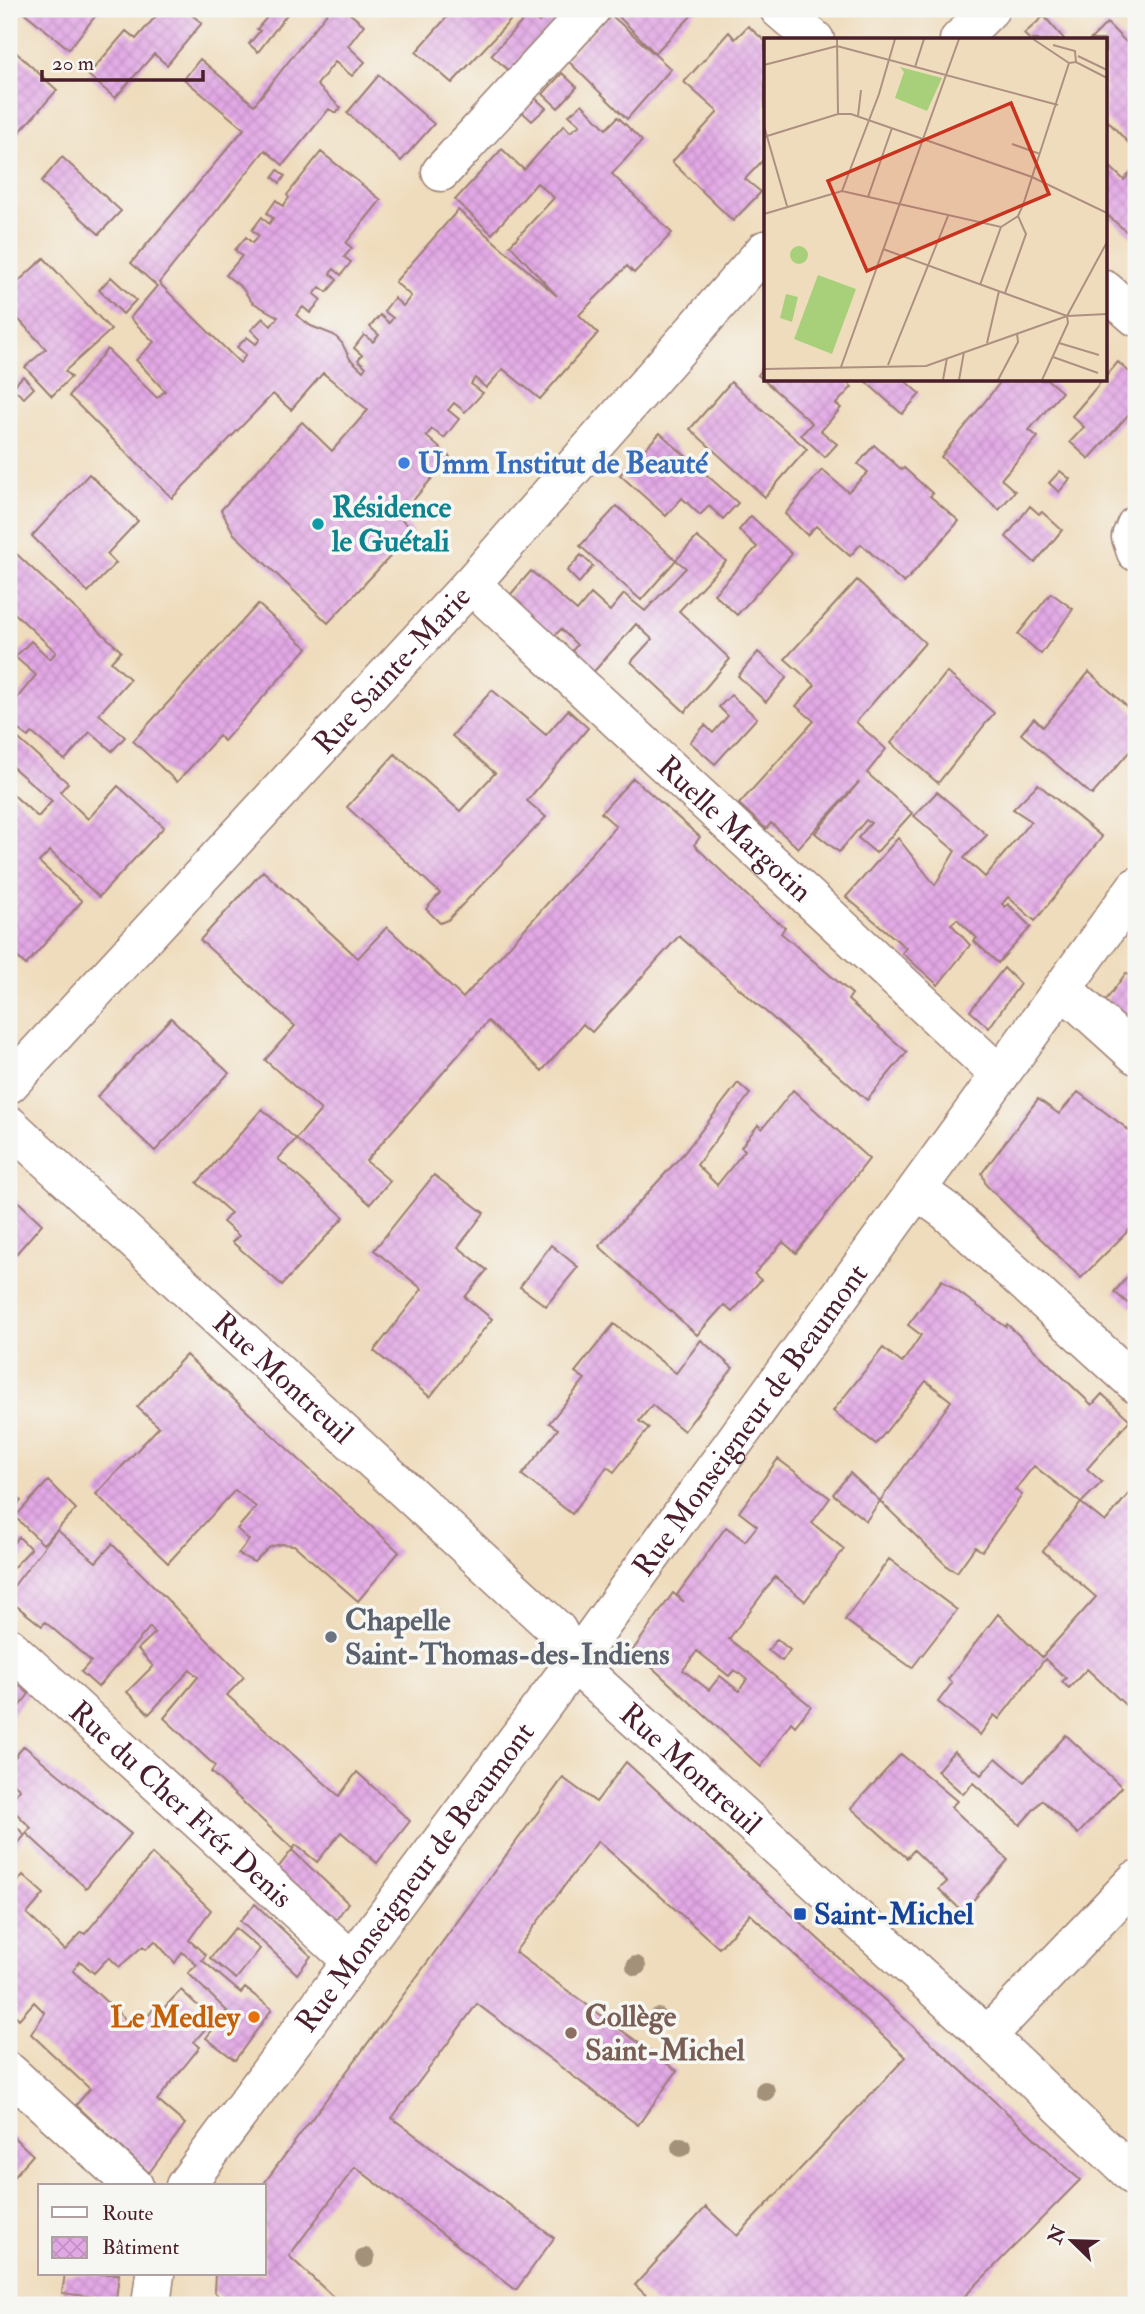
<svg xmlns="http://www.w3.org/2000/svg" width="1145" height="2314" viewBox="0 0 1145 2314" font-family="'IM FELL Double Pica',serif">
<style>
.building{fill:url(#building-cross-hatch);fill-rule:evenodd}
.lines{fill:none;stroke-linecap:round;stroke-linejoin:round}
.minor-casing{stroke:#9c7e74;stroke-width:41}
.minor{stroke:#fff;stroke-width:38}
.tree{fill:#a49179}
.shop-dot{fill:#3f7fe0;stroke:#f6f6f2;stroke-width:2.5}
.culture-dot{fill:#0f9aa8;stroke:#f6f6f2;stroke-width:2.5}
.worship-dot{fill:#6b7280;stroke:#f6f6f2;stroke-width:2.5}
.transit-dot{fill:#1a4fb4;stroke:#f6f6f2;stroke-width:2.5}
.food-dot{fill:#e8710a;stroke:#f6f6f2;stroke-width:2.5}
.education-dot{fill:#8d6e63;stroke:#f6f6f2;stroke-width:2.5}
.labels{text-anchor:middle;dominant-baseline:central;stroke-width:7;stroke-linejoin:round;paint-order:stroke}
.shop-label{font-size:30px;font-weight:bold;fill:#366cbe;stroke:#f6f6f2;text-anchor:start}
.culture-label{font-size:30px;font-weight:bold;fill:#0d838f;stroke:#f6f6f2;text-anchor:start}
.street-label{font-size:30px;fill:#4a1f2b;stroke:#f6f6f2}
.worship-label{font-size:30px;font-weight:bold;fill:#5b616d;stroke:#f6f6f2;text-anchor:start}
.transit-label{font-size:30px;font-weight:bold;fill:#164399;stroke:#f6f6f2;text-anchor:start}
.education-label{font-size:30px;font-weight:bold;fill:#785e54;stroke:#f6f6f2;text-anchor:start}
.food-label{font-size:30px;font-weight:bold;fill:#c56008;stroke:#f6f6f2;text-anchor:end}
.inset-road{fill:none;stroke:#ad9082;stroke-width:2}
.view{fill:#c8321e;fill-opacity:0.15;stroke:#c8321e;stroke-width:3.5}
.inset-edge{fill:none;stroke:#4a1f2b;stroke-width:3.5}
</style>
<defs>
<pattern id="building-cross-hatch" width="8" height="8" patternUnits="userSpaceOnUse" patternTransform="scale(1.75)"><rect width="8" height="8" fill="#e2a8e5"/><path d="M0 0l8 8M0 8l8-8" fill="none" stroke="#c390c5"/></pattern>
</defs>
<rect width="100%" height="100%" fill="#f6f6f2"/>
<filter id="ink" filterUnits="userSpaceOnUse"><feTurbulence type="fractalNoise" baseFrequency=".0143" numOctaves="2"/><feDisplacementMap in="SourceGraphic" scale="14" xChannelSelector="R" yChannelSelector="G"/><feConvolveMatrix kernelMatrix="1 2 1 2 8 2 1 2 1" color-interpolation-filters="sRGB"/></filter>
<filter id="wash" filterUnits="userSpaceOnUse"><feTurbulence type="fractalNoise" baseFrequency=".00686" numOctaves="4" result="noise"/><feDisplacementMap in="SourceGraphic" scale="28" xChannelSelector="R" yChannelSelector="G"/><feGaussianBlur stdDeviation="1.57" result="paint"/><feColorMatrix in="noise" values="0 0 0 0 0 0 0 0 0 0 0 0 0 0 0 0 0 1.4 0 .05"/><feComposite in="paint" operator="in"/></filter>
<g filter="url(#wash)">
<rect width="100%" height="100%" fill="#efdcbc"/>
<g id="blocks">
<path class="building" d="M20 9H99L100 10 69 49Z
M162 9H184L202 23 167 65 154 54 115 98 88 75 126 31 136 39Z
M274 9H291L258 52 249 44 260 31 257 29Z
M330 9H344L364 25 348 46 365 62 352 76 335 62 317 85 341 108 336 113 329 109 283 165 265 150 159 283 240 363 246 355 237 347 247 337 256 344 260 339 251 330 263 318 271 326 278 317 252 302 242 288 226 275 242 256 235 250 246 237 252 243 259 236 252 230 262 217 269 224 273 218 267 213 276 200 283 206 289 198 287 195 321 152 381 200 346 243 352 248 344 257 351 262 341 275 334 269 330 273 337 280 327 292 320 287 314 294 321 300 310 313 303 307 296 315 311 326 334 335 342 343 350 359 363 371 366 367 358 360 362 355 354 348 364 335 373 342 379 335 370 327 380 315 389 323 393 318 384 311 394 298 403 306 411 296 395 282 458 210 557 296 510 245 554 198 551 195 537 183 492 234 455 200 502 149 524 170 564 125 570 132 580 125 569 115 582 104 606 129 618 117 642 141 612 174 672 233 634 273 627 266 579 315 598 333 540 399 503 369 486 388 475 378 471 384 483 393 465 412 454 403 448 410 459 419 444 438 432 429 426 436 450 457 399 517 414 531 328 623 234 534 221 510 302 422 332 451 368 410 323 373 291 410 273 394 172 498 69 396 107 349 157 398 165 391 136 360 154 342 130 318 157 286 131 263 244 129 184 79 200 59 254 105Z
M454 9H521L452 83 416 52Z
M551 9H581L515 76 491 55 530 13 539 22Z
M616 9H698L655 53 613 11Z
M610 14 671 69 627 119 566 59Z
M1044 16 1065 40H1030L1024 34Z
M1107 23 1136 52V151L1105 118V40H1090Z
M748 26 765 41V158L745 179 761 192 733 221 672 162 718 112 684 82 729 32 735 39Z
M9 46 57 90 9 144Z
M562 73 577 87 558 108 543 94Z
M379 75 434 124 401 161 347 113Z
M534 97 546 108 532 121 521 111Z
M62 157 121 211 99 234 41 182Z
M1105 162 1124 180 1136 166V240L1105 213Z
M278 170 285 176 280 183 273 177Z
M44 258 111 330 65 371 71 377 52 396 25 367 46 349 9 309V290Z
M111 277 136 300 123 314 99 290Z
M1118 362 1136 378V406L1089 459 1070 442 1084 427 1072 416Z
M765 366V380H844L852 387 836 404 841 408 821 431 837 444 825 457 801 435 812 423 758 375Z
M23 376 34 388 24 398 12 388Z
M864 380H904L920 394 902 414Z
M1002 380H1048L1062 392 1029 430 1038 437 1001 479 1015 491 999 510 941 457Z
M731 382 807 449 765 497 690 429Z
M660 433 738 503 723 519 709 506 700 515 682 498 666 516 620 475Z
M874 445 902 470 904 468 933 494 930 496 959 521 904 583 861 544 850 556 816 526 807 535 785 514 822 470 848 492 868 472 858 464Z
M1060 471 1070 479 1059 492 1049 483Z
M89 474 138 521 107 554 116 563 88 592 32 536Z
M617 506 676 560 641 600 580 546Z
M1030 506 1039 514 1042 512 1062 530 1035 563 1006 537Z
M751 516 792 554 737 615 714 594 757 547 739 530Z
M697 537 726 561 679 611 730 659 685 712 631 662 652 639 636 624 589 677 566 658 577 645 561 629 549 642 504 602 531 571 577 611 591 594 610 611 624 594 645 611 686 568 676 560Z
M9 547 121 651 111 662 130 679 99 714 125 737 112 751 90 732 65 760 32 733 28 737 16 728 12 733 68 783 60 792 88 819 118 786 164 827 99 897 50 851 39 862 82 901 26 965 9 950V896L17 887 9 879V791L38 817 52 801 9 764V708L36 675 15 657 31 641 50 659 56 652 9 608Z
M581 555 593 566 579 583 567 571Z
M857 580 925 643 856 722 886 749 867 773 912 813 876 853 858 838 871 823 866 820 839 852 815 833 859 782 798 848 771 823 766 829 739 804 814 721 796 706 815 685 785 659Z
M1051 593 1073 609 1041 654 1018 634Z
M258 604 307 648 224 741 219 736 177 782 133 741Z
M758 652 787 677 766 702 738 676Z
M947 672 994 713 938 783 891 743Z
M1089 672 1136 715V744L1092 795 1021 734 1034 718 1043 727Z
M492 690 546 735 568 710 588 728 527 801 546 817 448 920 440 923 426 909 440 893 347 807 395 754 460 811 495 773 452 736Z
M731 695 757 718 715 764 690 742 705 725 713 733 728 716 719 707Z
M633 778 700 837 694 845 761 909 785 927 781 933 852 994 848 1000 907 1052 867 1100 679 936 592 1032 583 1024 542 1071 488 1021 366 1161 390 1181 370 1204 296 1139 321 1110 265 1060 295 1026 200 940 263 871 358 958 387 927 463 998 616 826 601 813Z
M1038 784 1102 837 1035 921 1008 897 1002 904 1005 907 1008 904 1031 927 998 963 974 941 977 938 957 919 951 924 970 945 938 985 902 953 906 948 846 897 898 838 935 885 955 851 914 816 937 792 987 835 964 858 985 877 1031 821 1013 809Z
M1004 968 1020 984 989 1028 970 1011Z
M1126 973 1136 982V1029L1104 1003Z
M171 1018 229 1073 155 1151 97 1097Z
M738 1083 750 1094 697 1165 717 1185 745 1150 741 1147 758 1125 762 1129 793 1090 869 1159 796 1253 783 1242 754 1274 761 1280 732 1312 724 1305 697 1335 599 1246 684 1153Z
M1078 1092 1125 1127 1136 1138V1223L1081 1278 986 1185 982 1173 1038 1099 1059 1114Z
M262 1109 296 1139 278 1159 344 1217 282 1285 232 1242 239 1236 223 1222 231 1213 197 1183Z
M434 1175 484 1213 458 1247 487 1270 465 1297 492 1319 430 1397 374 1351 422 1289 374 1250Z
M9 1193 42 1224 9 1262Z
M551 1245 578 1267 546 1306 520 1287Z
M1136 1267V1310L1114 1292Z
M942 1280 1006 1327 1007 1324 1092 1405 1102 1394 1130 1420 1087 1469 1102 1482 1081 1503 1034 1466 1015 1490 1022 1495 982 1551 975 1547 957 1572 949 1568 880 1501 951 1401 926 1381 876 1444 833 1411 883 1348 902 1363 921 1335 908 1325Z
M614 1324 676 1373 701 1340 733 1368 684 1431 652 1405 639 1421 649 1428 614 1472 607 1467 572 1514 522 1475 558 1429 549 1423 585 1379 575 1372Z
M186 1355 399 1552 358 1601 294 1545 281 1544 270 1547 254 1562 238 1554 249 1540 237 1529 256 1507 235 1490 168 1563 96 1494 159 1427 137 1407Z
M778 1459 830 1498 812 1523 844 1549 805 1601 775 1577 729 1639 811 1706 795 1726 791 1722 761 1767 633 1650 673 1593 684 1602 677 1595 726 1527 745 1541 757 1526 739 1512ZM697 1651 729 1676 734 1670 747 1679 739 1691 720 1676 709 1690 683 1670Z
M850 1473 880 1501 866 1521 833 1494Z
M48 1481 76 1509 57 1530 96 1562 112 1544 244 1677 227 1695 339 1796 357 1772 410 1821 377 1863 341 1832 317 1862 296 1845 293 1849 211 1772 215 1766 164 1718 198 1677 190 1670 149 1714 127 1692 153 1666 138 1649 155 1633 150 1627 98 1687 81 1672 91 1661 45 1622 42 1626 9 1600V1592L57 1530 43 1544 15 1517Z
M1136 1485V1715L1087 1669 1069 1688 1062 1682 1066 1678 1045 1659 999 1719 994 1715 980 1735 938 1702 952 1683 948 1679 998 1614 1042 1657 1096 1597 1043 1551 1081 1503 1105 1522Z
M9 1489 21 1501 9 1514Z
M19 1537 31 1549 9 1572V1547Z
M889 1559 957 1610 912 1668 845 1620Z
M777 1639 790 1650 782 1661 768 1650Z
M9 1676 29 1694 9 1719Z
M1066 1735 1122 1787 1078 1834 1042 1800 1020 1825 973 1783 963 1794 937 1771 954 1751 981 1775 996 1758 1024 1782Z
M24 1746 131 1834 86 1888 26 1833 31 1828 9 1806V1802L20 1789 9 1779V1764Z
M901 1754 957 1801 951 1807 1008 1860 963 1912 939 1889 947 1882 914 1850 907 1858 851 1808Z
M626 1762 1080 2180 956 2305H656L635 2285 706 2207 737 2236 906 2057 750 1914 719 1948 598 1841 515 1952 677 2071 638 2125 477 2004 392 2118 554 2238 516 2290 355 2167 289 2256 342 2305H225L214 2291 215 2274H264V2186H262L393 2009 563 1778 596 1802Z
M9 1820 25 1835 9 1854Z
M292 1850 348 1903 329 1930 271 1877Z
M152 1854 211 1910 189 1940 206 1955 202 1960 241 1993 245 1988 272 2009 235 2060 206 2038 227 2011 188 1973 197 1965 182 1952 175 1963 155 1941 146 1949 143 1946 119 1967 109 1957 94 1973 80 1961 73 1971 137 2030 155 2007 176 2026 161 2011 181 1990 213 2020 194 2042 200 2047 157 2100 185 2124 149 2173 76 2105 90 2089 31 2034 45 2013 34 2002 19 2019 9 2009V1892H10L23 1875 44 1894 27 1914 65 1950 82 1932 85 1934Z
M255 1904 311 1956 297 1974 240 1921Z
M235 1928 260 1949 236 1979 210 1958Z
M9 2133 33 2155 9 2182Z
M65 2274H119L116 2300 62 2293Z"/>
</g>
</g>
<g filter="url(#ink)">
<use href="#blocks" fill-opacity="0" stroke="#9c7e74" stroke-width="2"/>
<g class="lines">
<g class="minor-casing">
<g id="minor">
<path d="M779 9 815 40"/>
<path d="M959 40 990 9"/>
<path d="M441 172 591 9"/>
<path d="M1105 290 1136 317"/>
<path d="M1136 525 1131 537 1136 552"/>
<path id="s1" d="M471 584 1000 1075"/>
<path d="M1063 989 1136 1055"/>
<path id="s2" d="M9 1084 471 584 765 250"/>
<path id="s3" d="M9 1125 557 1630 574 1663 987 2036 1136 2178"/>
<path d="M918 1191 946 1211 1136 1384"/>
<path id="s4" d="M9 1647 351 1960"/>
<path d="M987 2036 1136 1880"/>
<path d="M9 2072 134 2186"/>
<path id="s5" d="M185 2186 574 1663 1136 887"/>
<path d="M151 2305 155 2274"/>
</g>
</g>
<use href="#minor" class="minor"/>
</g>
<g class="tree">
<circle cx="636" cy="1966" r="10"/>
<circle cx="658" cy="2018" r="10"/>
<circle cx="765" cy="2091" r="10"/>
<circle cx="681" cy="2147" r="10"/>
<circle cx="365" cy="2258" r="10"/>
</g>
</g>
<circle class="shop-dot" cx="404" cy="463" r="7"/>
<circle class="culture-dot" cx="318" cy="524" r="7"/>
<circle class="worship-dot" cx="331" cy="1637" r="7"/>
<rect class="transit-dot" x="793" y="1907" width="14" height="14" rx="3.5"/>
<circle class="food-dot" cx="254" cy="2017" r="7"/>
<circle class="education-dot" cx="571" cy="2033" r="7"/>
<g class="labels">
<g class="shop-label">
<text x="418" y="463">Umm Institut de Beauté</text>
</g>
<g class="culture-label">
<text x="332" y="507">Résidence<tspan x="332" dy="34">le Guétali</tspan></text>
</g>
<g class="street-label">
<text stroke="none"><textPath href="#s2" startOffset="564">Rue Sainte-Marie</textPath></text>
<text stroke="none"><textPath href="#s1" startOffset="360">Ruelle Margotin</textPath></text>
<text stroke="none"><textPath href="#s3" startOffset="373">Rue Montreuil</textPath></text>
<text stroke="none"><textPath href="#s5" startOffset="952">Rue Monseigneur de Beaumont</textPath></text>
<text stroke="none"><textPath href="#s3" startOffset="940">Rue Montreuil</textPath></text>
<text stroke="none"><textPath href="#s4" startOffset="233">Rue du Cher Frér Denis</textPath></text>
<text stroke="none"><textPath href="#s5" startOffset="385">Rue Monseigneur de Beaumont</textPath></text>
</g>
<g class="worship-label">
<text x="345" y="1620">Chapelle<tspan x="345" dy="34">Saint-Thomas-des-Indiens</tspan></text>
</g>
<g class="transit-label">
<text x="814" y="1914">Saint-Michel</text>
</g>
<g class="education-label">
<text x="585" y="2016">Collège<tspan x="585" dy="34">Saint-Michel</tspan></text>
</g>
<g class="food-label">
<text x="240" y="2017">Le Medley</text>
</g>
</g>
<g transform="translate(764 38)">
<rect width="343" height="343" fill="#efdcbc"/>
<path d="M136 29 178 40 163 73 131 60 140 34ZM26 217a9 9 0 1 1 18 0a9 9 0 1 1-18 0ZM54 237 92 251 68 316 30 301ZM22 256 34 259 28 284 16 280Z" fill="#a8d07b"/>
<path class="inset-road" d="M73 1 74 76M269 1 305 25 312 24 343 40M289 7 311 13 312 24M314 18 343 32M0 27 73 8 294 67M151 29 160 1M94 78 97 52M0 88 23 168M0 99 74 76H87L268 139 343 175M248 106 276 116M78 153 115 56 131 1M104 159 128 90M0 176 78 153 237 189 254 178 259 167 305 25M119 211 303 278M216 247 237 189M241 255 262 196 254 178M223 305 235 253M295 305 335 317M289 319 334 335M124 327 184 178M77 329 195 1M0 331 162 328 303 278 343 276M179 342 183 320M195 342 200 314M234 342 254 304 253 295M278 342 304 285 303 278 343 204"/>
<path class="view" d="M247 65 285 156 103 233 64 143Z"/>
<rect width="343" height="343" class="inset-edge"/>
</g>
<rect width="1145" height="2314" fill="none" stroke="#f6f6f2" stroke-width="35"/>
<rect x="38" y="2184" width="228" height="91" fill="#f6f6f2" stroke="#b1a0a2" stroke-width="2"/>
<rect x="52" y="2207" width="35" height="10" fill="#ffffff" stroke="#b1a0a2" stroke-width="2"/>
<text x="102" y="2220" font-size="21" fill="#4a1f2b">Route</text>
<rect x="52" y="2237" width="35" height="21" fill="url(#building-cross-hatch)" stroke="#b1a0a2" stroke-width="2"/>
<text x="102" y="2254" font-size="21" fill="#4a1f2b">Bâtiment</text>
<g transform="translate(1072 2241) rotate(293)" stroke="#f6f6f2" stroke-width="5" paint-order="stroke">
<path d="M0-5L12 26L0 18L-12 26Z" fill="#4a1f2b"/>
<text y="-10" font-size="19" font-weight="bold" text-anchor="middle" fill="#4a1f2b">N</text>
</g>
<path d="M42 70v10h161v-10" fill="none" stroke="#4a1f2b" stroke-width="3.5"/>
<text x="52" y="70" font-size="21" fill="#4a1f2b" stroke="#f6f6f2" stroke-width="5" paint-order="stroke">20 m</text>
</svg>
